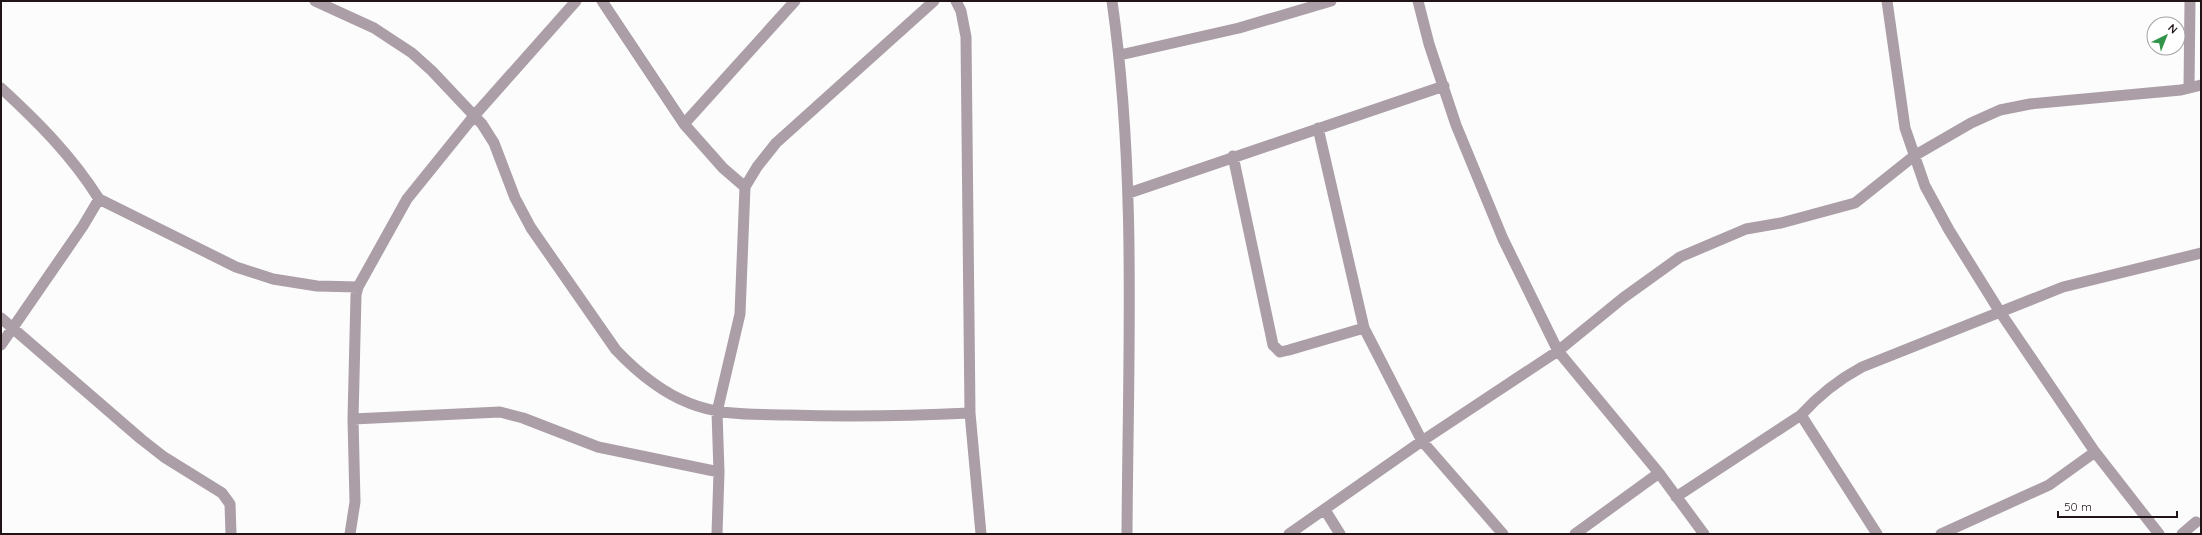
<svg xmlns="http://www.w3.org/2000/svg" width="2202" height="535" viewBox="0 0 2202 535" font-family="Quicksand,sans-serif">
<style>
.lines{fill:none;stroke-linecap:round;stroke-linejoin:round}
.minor{stroke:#ab9ea7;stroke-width:11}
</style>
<rect width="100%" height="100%" fill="#fbfcfb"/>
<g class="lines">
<path class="minor" d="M315 1 374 28 412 53 432 71 482 124 494 143 515 198 531 228 616 350C636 371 661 392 689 403 720 416 755 414 788 415 849 417 909 416 970 413
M602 1 684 124 723 168 745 187
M956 1 961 11 966 37 970 413 981 534
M1112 1C1137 177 1128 356 1127 534
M1418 1 1429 44 1456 125 1503 239 1558 351 1659 473 1704 534
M1887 1 1905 128 1925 186 1949 230 2000 312 2095 452 2159 534
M1120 55 1239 28 1331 1
M1 88C38 122 72 156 99 199L83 226 1 345
M2189 88 2190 1
M684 124 795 1
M1318 128 1364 328 1422 441 1503 534
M1233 156 1273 345 1280 352 1289 350 1364 328
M1129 193 1444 86
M99 199 236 267 273 279 317 286 358 287
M1 318 141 439 164 457 222 493 230 504 231 534
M1801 415 1877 534
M353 419 500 412 523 418 598 447 719 472
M1676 497 1801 415C1819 395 1838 380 1862 367L2063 287 2201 253
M1325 510 1340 534
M350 534 355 502 353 419 356 295 358 287 407 199 474 116 576 1
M717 534 719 472 717 412 740 314 745 187 757 167 776 143 934 1
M1289 534 1422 441 1558 351 1623 298 1680 257 1746 229 1781 223 1855 203 1914 156 1971 123 2000 110 2030 104 2181 90 2201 85
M1575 534 1659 473
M1941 534 2049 485 2095 452
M2182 534 2196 522"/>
</g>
<rect width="2202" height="535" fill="none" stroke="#211417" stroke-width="4"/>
<g transform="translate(2166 36) rotate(43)"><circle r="19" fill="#ffffff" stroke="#a6a1a2"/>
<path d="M0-3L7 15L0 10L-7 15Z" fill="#329448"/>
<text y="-6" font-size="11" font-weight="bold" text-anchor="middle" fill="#211417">N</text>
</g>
<path d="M2058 511v6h119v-6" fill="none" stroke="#211417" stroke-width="2"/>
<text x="2064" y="511" font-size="12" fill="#211417" stroke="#ffffff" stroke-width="3" paint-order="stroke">50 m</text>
</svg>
